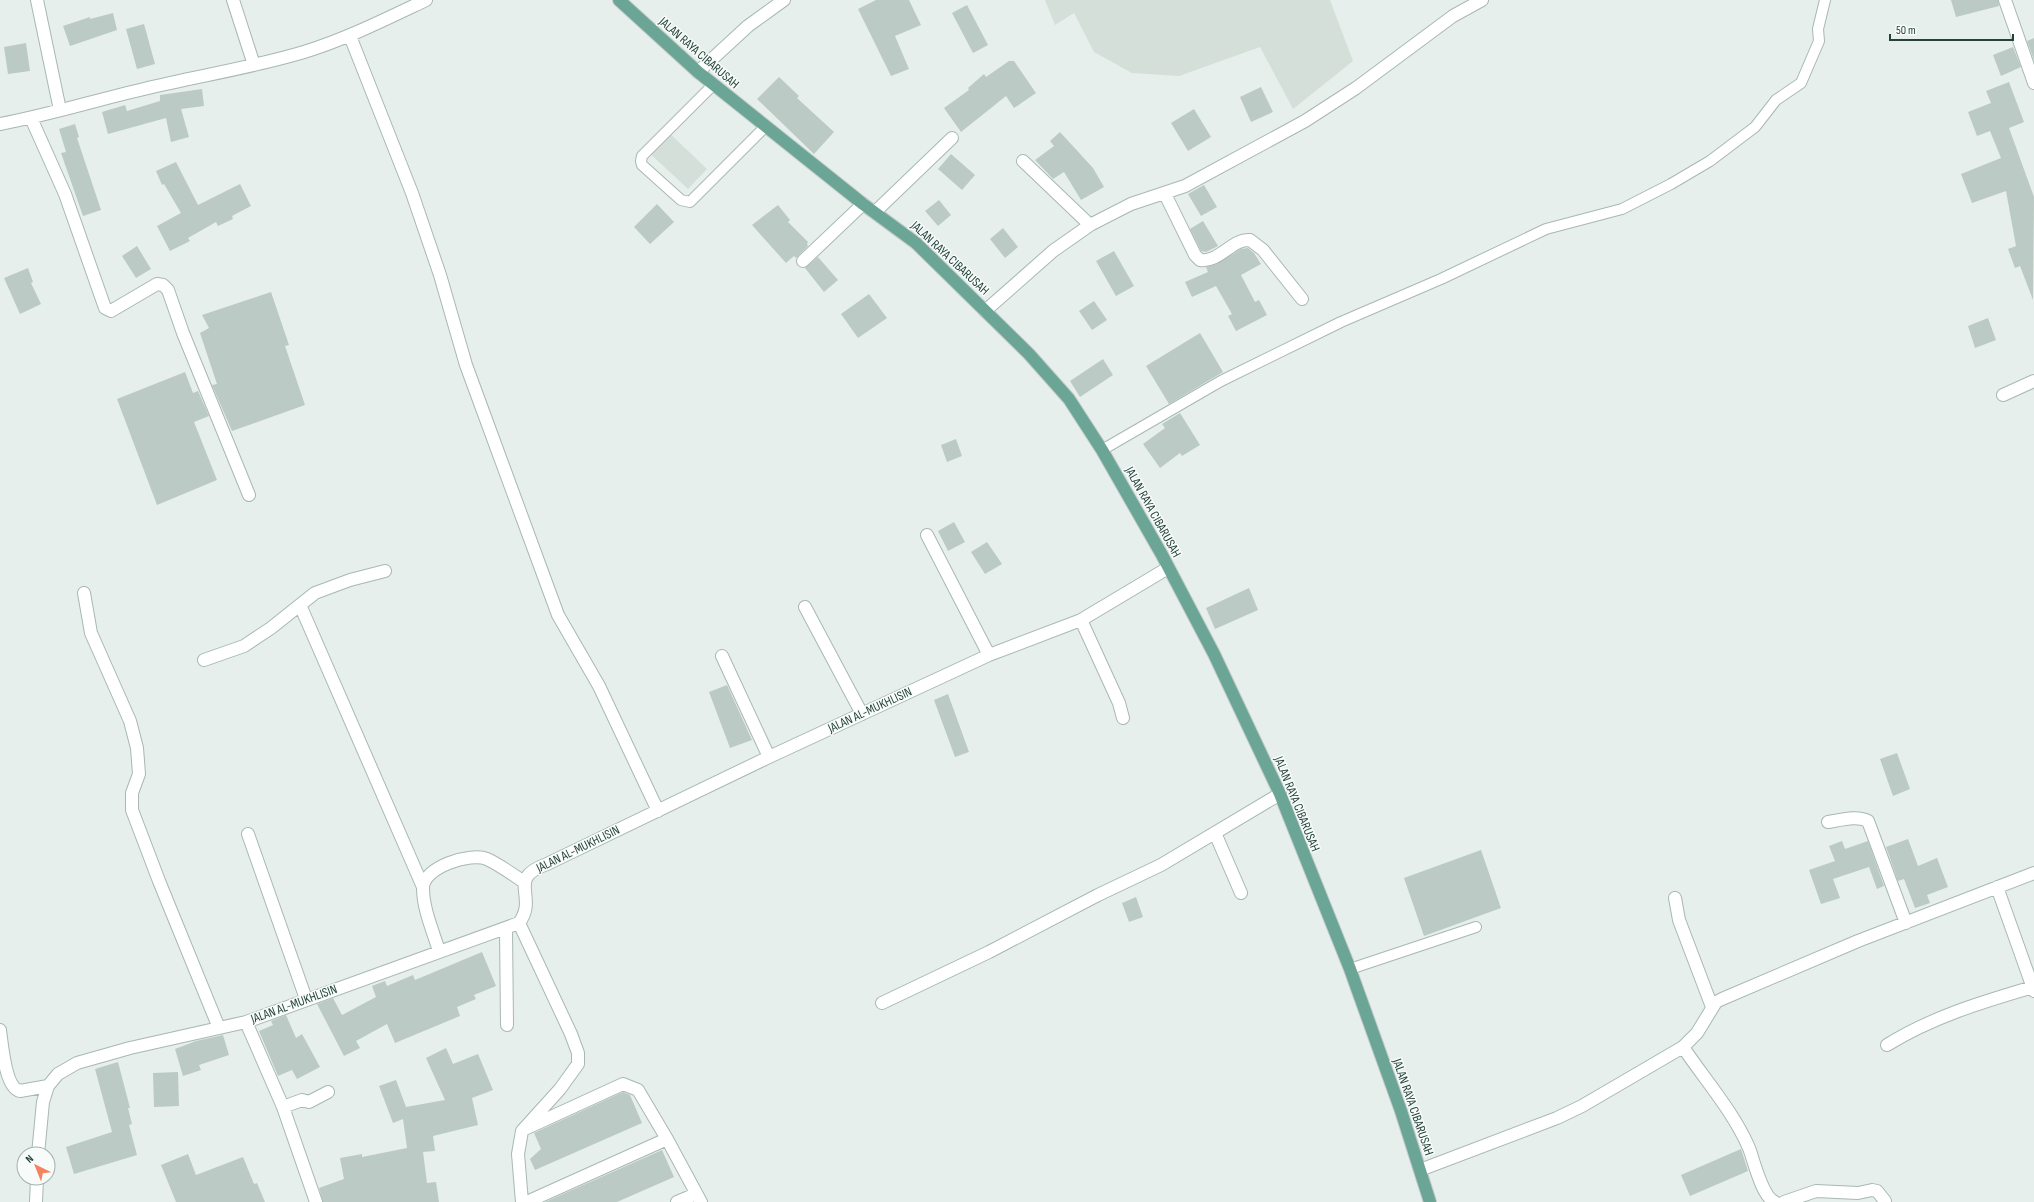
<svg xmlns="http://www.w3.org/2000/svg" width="2034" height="1202" viewBox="0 0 2034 1202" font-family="'Sofia Sans Condensed',sans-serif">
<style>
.built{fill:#d4dfda}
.building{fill:#bbcac4}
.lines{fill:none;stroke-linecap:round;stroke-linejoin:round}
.service-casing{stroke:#a8b8b2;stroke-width:12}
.minor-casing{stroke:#a8b8b2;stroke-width:14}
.primary-casing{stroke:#c2cac8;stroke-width:14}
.service{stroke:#fff;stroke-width:10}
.minor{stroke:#fff;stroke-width:12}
.primary{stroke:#6aa596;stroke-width:12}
.labels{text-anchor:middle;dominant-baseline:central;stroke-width:3;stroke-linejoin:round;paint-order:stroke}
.street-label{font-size:13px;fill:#24423a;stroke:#f7fbf9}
</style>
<rect width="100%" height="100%" fill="#e6efeb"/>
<path class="built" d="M1045 0H1330L1353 61 1293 109 1260 47 1179 76 1132 73 1094 52 1074 13 1055 25Z
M663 127 707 169 688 189 644 148Z"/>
<path class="building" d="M876 0H909L921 25 895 36 909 69 891 76 858 9Z
M1951 0H1998L1999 6 1956 17Z
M967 5 988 45 973 53 952 13Z
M113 13 117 30 70 46 63 26 90 17V19Z
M144 24 155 64 137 69 126 29Z
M2034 38V60L2027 41Z
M26 43 30 71 8 74 4 47Z
M2013 47 2021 67 2001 76 1993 55Z
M1009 61H1014L1036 93 1014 108 1006 96 961 132 944 108 969 90 968 88 984 74 986 77Z
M779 77 799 96 797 98 834 132 814 154 757 99Z
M2009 82 2024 122 2009 128 2034 197 2033 300 2020 266 2015 268 2008 249 2016 246 2006 191 1972 203 1961 174 2001 158 1990 131 1977 136 1968 112 1991 103 1986 91Z
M1261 87 1273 112 1251 122 1240 97Z
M202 89 204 106 181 109 189 137 171 142 166 118 108 134 102 112 125 105 127 111 160 101V95Z
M1194 109 1211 137 1188 151 1171 123Z
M75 124 79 137 77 138 101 210 83 216 61 153 66 152 59 129Z
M1060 132 1093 168 1104 187 1081 200 1064 172 1053 179 1035 160 1054 146 1050 141Z
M951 154 975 175 962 190 938 169Z
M176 162 198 205 240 184 251 206 232 216 233 219 218 226 216 222 188 238 190 241 170 251 157 226 181 213 164 184 162 185 156 171Z
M1204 185 1217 207 1201 216 1188 194Z
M939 200 951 215 938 226 925 211Z
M657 204 674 222 650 244 634 227Z
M778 205 790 220 788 222 808 242 807 244 808 246 796 258 794 256 786 263 752 225Z
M1203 221 1218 246 1206 252 1201 251 1190 229Z
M1003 228 1018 247 1005 258 990 239Z
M137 246 151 269 136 278 122 256Z
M1248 248 1254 253 1261 264 1241 275 1255 302 1259 300 1267 315 1236 331 1228 316 1232 314 1216 286 1192 297 1185 282 1208 272 1206 267 1217 264 1241 249Z
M1114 251 1134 286 1116 296 1096 261Z
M818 257 838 280 824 292 805 268Z
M28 268 33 282 31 283 41 304 20 314 4 278Z
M271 292 289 345 285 346 305 405 232 431 212 385 217 384 200 333 209 328 202 315Z
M869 294 887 318 858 338 841 314Z
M1094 301 1107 320 1092 330 1079 311Z
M1988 318 1996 340 1975 348 1968 326Z
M1200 333 1223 372 1169 404 1146 366Z
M1103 359 1113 375 1080 397 1070 381Z
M185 372 193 393 198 391 209 416 194 422 217 480 157 505 117 399Z
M1180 413 1200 445 1182 456 1180 453 1160 468 1143 444 1165 428 1162 424Z
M956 439 962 456 947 462 941 445Z
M954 522 965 542 948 551 938 531Z
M987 542 1002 564 985 574 971 552Z
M1249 588 1258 610 1215 629 1206 608Z
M727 685 752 740 730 748 709 692Z
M948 694 969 752 955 757 934 700Z
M1897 753 1910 789 1893 796 1880 759Z
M1908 839 1918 866 1937 858 1948 887 1927 895 1930 903 1915 908 1904 879 1898 881 1886 847Z
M1842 841 1845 849 1868 841 1884 886 1877 889 1869 867 1833 879 1840 898 1821 904 1809 870 1835 861 1829 846Z
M1481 850 1501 908 1424 936 1404 878Z
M1136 897 1143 917 1129 922 1122 903Z
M482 952 496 986 474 995 476 999 457 1007 460 1016 395 1043 387 1024 356 1041 360 1048 344 1056 317 1004 333 998 342 1015 376 997 372 986 385 981 387 986 413 975 415 980Z
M286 1015 296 1038 302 1034 320 1067 297 1079 292 1070 278 1076 259 1031 273 1025 271 1021Z
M223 1035 229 1055 199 1065 201 1070 183 1076 175 1049 196 1041Z
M446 1048 453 1064 478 1054 493 1090 472 1098 478 1125 433 1136 435 1151 423 1152 427 1183 436 1182 439 1202H323L319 1188 344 1179 340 1158 362 1154V1157L407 1148 403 1119 393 1123 379 1086 396 1080 406 1107 445 1100 426 1058Z
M118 1062 130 1108H128L132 1124 129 1125 137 1155 74 1174 66 1147 112 1132 95 1069Z
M178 1072 179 1106 154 1107 153 1073Z
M623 1092 630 1095 642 1123 535 1170 530 1159 541 1149 534 1133Z
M1741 1149 1748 1171 1690 1196 1681 1175Z
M662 1150 674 1177 617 1202H545Z
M188 1154 196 1175 243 1157 254 1184 257 1183 265 1202H176L161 1165Z"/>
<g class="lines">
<g class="service-casing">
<path id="service" d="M713 85 642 156 641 161 642 165 681 200 690 202 765 127
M1102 450 1221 381 1341 322 1441 279 1546 229 1622 209 1671 184 1710 161 1755 127 1776 100 1801 83 1819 41 1818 29 1825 0
M1350 969 1476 927"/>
</g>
<g class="minor-casing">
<path id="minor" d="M37 0 60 110
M233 0 254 65
M2005 0 2034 83
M350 36 412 193 440 275 466 365 558 615 599 686 658 811
M698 72 748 26 784 0
M31 118 65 194 105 308 111 311 157 284 163 285 168 290 183 333 249 495
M0 124C49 115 96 100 144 89 197 76 251 68 304 52 346 39 386 19 426 0
M1023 161 1090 225
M1165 194 1195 255 1200 260C1219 263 1233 238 1250 240L1263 250 1302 299
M875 212 952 138
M803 261 863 204
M985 311 1053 251 1090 225 1131 204 1185 186 1305 121 1356 88 1453 16 1482 0
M2003 395 2034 381
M927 535 989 655
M84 593 91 633 130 721 137 748 139 774 132 793V810L159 881 219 1028
M300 605 423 887
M805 607 862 714
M1081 620 1119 703 1123 718
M722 656 769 757
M204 660 244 646 271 628 315 593 350 580 385 571
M1828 822C1841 820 1857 815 1868 821L1906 923
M1215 833 1241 893
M248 834 306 999
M1997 887 2034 991
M1675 898 1679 920 1712 1007
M519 923 571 1034 578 1053V1064L560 1089 522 1131 518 1154 522 1202
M506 929 507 1025
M439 951C433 931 423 909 423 888 423 867 471 852 487 859 500 865 512 874 524 882
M882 1003 989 952 1098 895 1161 865 1280 794
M246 1022 283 1107 316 1202
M0 1030C2 1044 5 1088 20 1091L48 1086
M1887 1045C1932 1017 1982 1002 2033 987
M1683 1047C1705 1080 1733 1111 1749 1148 1754 1161 1762 1197 1775 1202
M283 1107 302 1100 309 1102 328 1092
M527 1128 623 1084 638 1090 667 1139 701 1202
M38 1154 43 1102 48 1086 58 1074 77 1063 130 1048 246 1022 519 923C539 896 505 879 547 864L769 757 989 655 1081 620 1168 568
M1420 1170 1557 1118 1582 1106 1683 1047 1697 1033 1716 1002 1722 999 1858 941 2034 873
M36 1202 37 1178
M527 1202 667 1139
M677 1202 696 1194
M1784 1202 1816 1191 1858 1193 1872 1190 1877 1191 1885 1201"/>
</g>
<g class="primary-casing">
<path id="primary" d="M619 0 698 72 863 204 916 243 1029 354 1069 399 1102 450 1162 555 1214 654 1280 794 1350 969 1401 1111 1430 1202"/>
</g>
<use href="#service" class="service"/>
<use href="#minor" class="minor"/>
<use href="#primary" class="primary"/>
</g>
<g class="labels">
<g class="street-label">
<text transform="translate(699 53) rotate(41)">JALAN RAYA CIBARUSAH</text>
<text transform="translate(950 258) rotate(43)">JALAN RAYA CIBARUSAH</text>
<text transform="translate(1153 512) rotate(61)">JALAN RAYA CIBARUSAH</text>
<text transform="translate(870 710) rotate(-25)">JALAN AL-MUKHLISIN</text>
<text transform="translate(1297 804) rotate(68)">JALAN RAYA CIBARUSAH</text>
<text transform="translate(578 849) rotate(-26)">JALAN AL-MUKHLISIN</text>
<text transform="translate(294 1004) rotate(-20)">JALAN AL-MUKHLISIN</text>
<text transform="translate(1413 1107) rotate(71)">JALAN RAYA CIBARUSAH</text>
</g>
</g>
<g transform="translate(36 1166) rotate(317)"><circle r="19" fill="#f7fbf9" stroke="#a3b1ad"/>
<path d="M0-3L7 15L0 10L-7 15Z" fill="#f4845f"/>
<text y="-6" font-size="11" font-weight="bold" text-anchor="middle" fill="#24423a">N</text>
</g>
<path d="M1890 34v6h123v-6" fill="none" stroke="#24423a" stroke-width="2"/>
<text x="1896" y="34" font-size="12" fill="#24423a" stroke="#f7fbf9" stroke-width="3" paint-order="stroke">50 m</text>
</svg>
